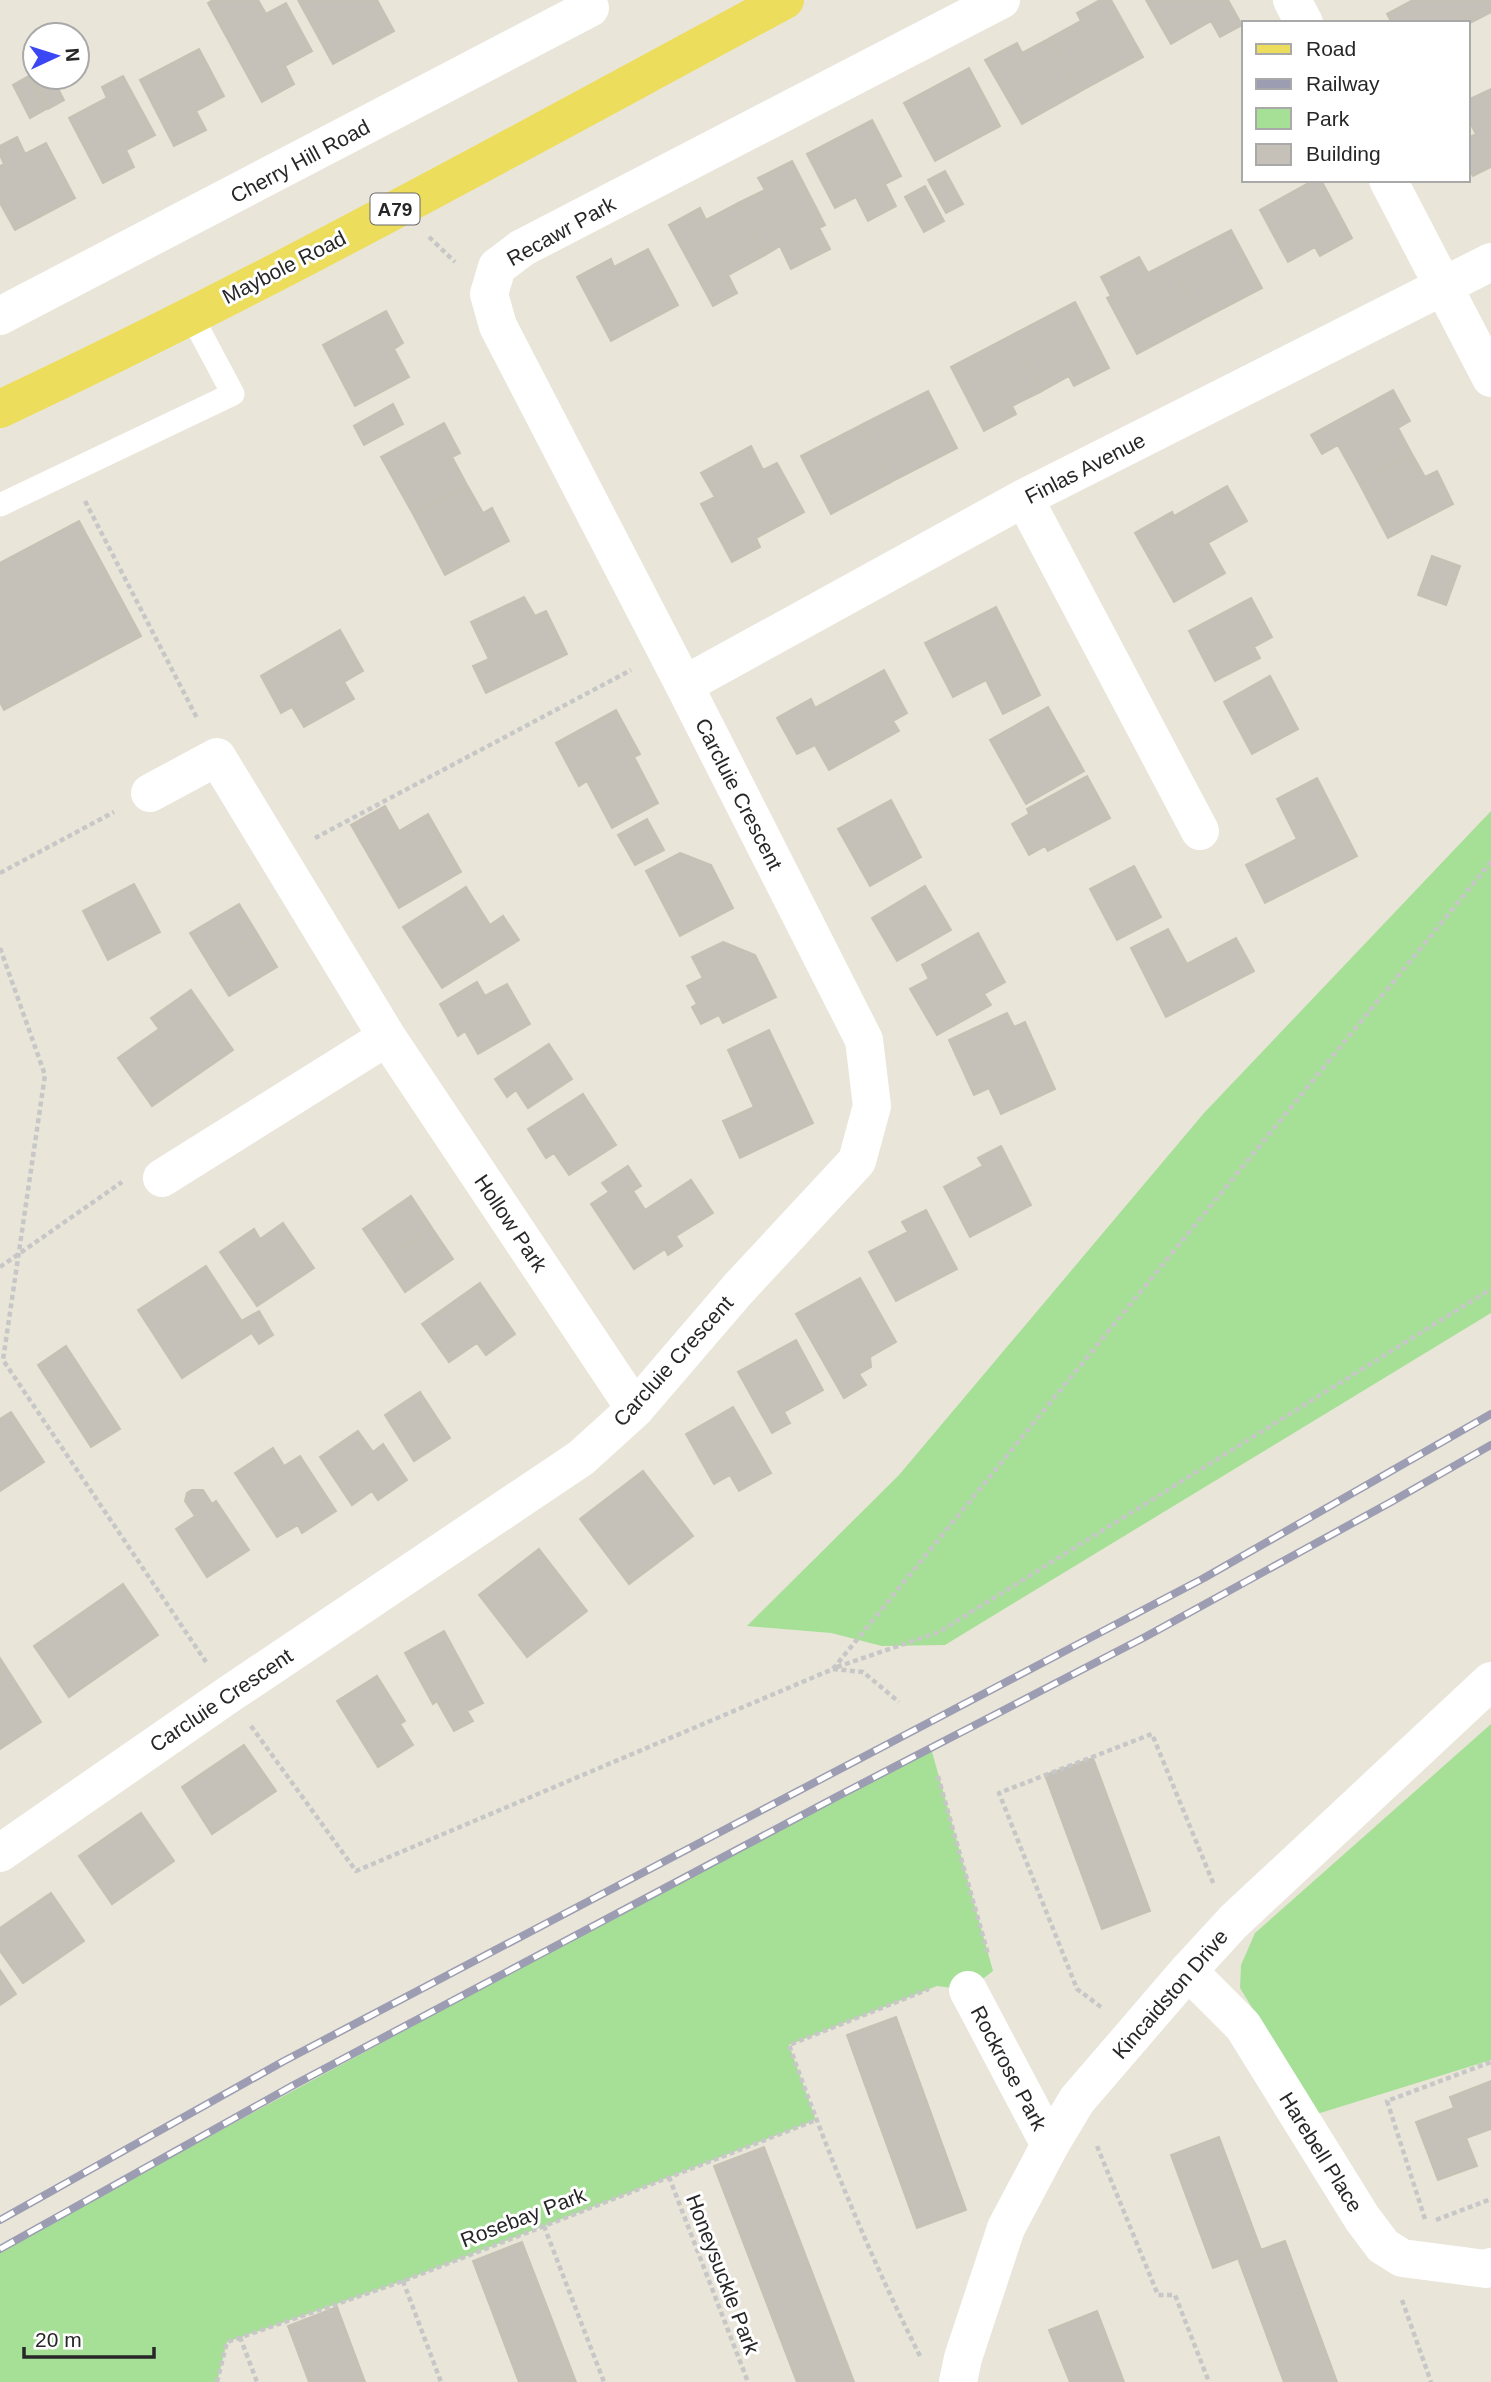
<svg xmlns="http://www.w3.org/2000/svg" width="1491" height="2382" viewBox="0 0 1491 2382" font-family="Arial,sans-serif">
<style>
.green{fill:#a6e096}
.building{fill:#c5c1b9;stroke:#c5c1b3;stroke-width:2}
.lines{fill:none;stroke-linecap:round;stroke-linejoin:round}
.path{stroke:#c7c7c7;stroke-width:4.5;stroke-dasharray:5 3.5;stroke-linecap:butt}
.lane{stroke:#fff;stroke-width:23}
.street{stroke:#fff;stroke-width:38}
.secondary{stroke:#fff;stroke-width:38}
.primary{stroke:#ecdd5c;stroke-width:38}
.rail-casing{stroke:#9c9db2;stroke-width:8}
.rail{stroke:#fff;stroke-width:5;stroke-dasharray:16;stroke-linecap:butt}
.labels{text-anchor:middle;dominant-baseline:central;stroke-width:6;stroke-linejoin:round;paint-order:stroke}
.shield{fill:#fff;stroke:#686868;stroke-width:2}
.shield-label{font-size:19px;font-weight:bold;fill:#272727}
.street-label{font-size:21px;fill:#272727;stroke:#fff}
</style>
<rect width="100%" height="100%" fill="#eae5d9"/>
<path class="green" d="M1491 811V1313L945 1645 882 1646 831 1633 747 1626 899 1475 1204 1113Z
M1491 1724V2060L1317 2114 1240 1988 1241 1965 1255 1933Z
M931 1748 993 1971 968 1990 937 1986 789 2045 816 2120 403 2281 227 2342 217 2382H0V2250L665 1889Z"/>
<path class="building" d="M213 0H258L266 14 286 3 312 51 285 66 294 84 262 102 208 3Z
M298 0H377L394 31 333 64Z
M1100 0H1111L1143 57 1079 92 1050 38 1081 21 1077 13Z
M1146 0H1228L1242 25 1220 37 1211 21 1171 44Z
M1413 0H1490L1491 12 1468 24 1392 23 1387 14Z
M1050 38 1079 92 1022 124 985 60 1017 43 1022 53Z
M199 49 224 96 196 111 206 130 174 146 140 80Z
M969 68 1000 126 935 161 904 103Z
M35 72V77H52L64 100 48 109 30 75Z
M29 76 46 109 30 118 13 85Z
M123 76 155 135 126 150 134 167 103 183 69 118 107 98 102 87Z
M1491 89V167L1473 176 1468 167V138L1476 134 1468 119V100Z
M872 120 901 176 885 184 896 206 868 221 856 197 835 208 807 154Z
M17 137 25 154 46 143 75 198 15 230 0 203V166L4 164 0 155V146Z
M792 161 825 225 819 228 830 249 791 269 780 246 765 255 738 203 765 190 758 178Z
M945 171 963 204 946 213 928 180Z
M1314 180H1321L1352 238 1320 256 1315 247 1288 262 1260 210Z
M925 186 944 221 924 232 905 197Z
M738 203 765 255 728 275 737 293 713 306 669 225 700 208 706 220Z
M1231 230 1262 288 1201 320 1171 261Z
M648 249 678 305 611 341 577 277 611 259 614 267Z
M1139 257 1148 273 1171 261 1201 320 1137 354 1107 298 1111 296 1101 277Z
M1075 302 1109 368 1074 386 1069 376 1042 391 1012 335Z
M386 311 403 343 394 349 409 377 355 406 323 345Z
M1012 335 1042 391 1012 406 1016 414 984 431 951 367Z
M1393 390 1410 421 1398 428 1412 454 1359 483 1338 445 1322 454 1311 435Z
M928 391 957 448 891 482 861 425Z
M393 404 403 424 364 445 354 426Z
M444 423 460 453 452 457 467 485 413 514 381 457Z
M861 425 891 482 831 514 801 456Z
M751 446 763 470 777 463 804 512 756 538 760 547 732 562 701 504 715 497 701 473Z
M1412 454 1425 477 1437 471 1453 504 1388 538 1359 483Z
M467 485 483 513 492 508 509 541 445 575 413 514Z
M1227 486 1247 521 1208 543 1225 573 1174 602 1135 533 1172 512 1174 516Z
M79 521 141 636 4 710 0 702V563Z
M1432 556 1460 566 1446 605 1418 595Z
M524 597 535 616 546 611 567 654 486 693 473 666 489 659 471 622Z
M1251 598 1272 637 1254 647 1260 658 1215 681 1189 631Z
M996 607 1040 695 1003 714 986 680 953 697 925 643Z
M340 630 363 671 344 682 354 699 304 727 292 707 281 713 261 676Z
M884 670 907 713 893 721 899 731 829 770 815 745 797 754 777 718 811 699 815 708Z
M1270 676 1298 729 1252 754 1224 702Z
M1048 707 1084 771 1026 804 990 740Z
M616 710 640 754 634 757 658 803 612 828 587 781 579 786 556 743Z
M1087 776 1110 818 1048 851 1045 846 1029 855 1012 824 1029 814 1027 809Z
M1317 778 1357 856 1265 903 1246 865 1297 839 1277 799Z
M891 800 921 857 870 886 838 829Z
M385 806 399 831 428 814 461 872 399 908 351 825Z
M647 819 664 850 635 865 618 835Z
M680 853 711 865 733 908 680 936 646 871Z
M1134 866 1161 917 1117 940 1090 889Z
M134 884 160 932 108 960 83 911Z
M925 886 951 930 897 961 872 918Z
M466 887 490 925 503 916 519 940 442 988 403 927Z
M239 904 258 935 209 964 190 933Z
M1168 929 1187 964 1236 938 1254 971 1166 1017 1131 948Z
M978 933 1005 982 984 994 991 1005 937 1035 910 989 929 979 922 965Z
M258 935 277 967 229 996 209 964Z
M723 942 755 955 776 997 723 1023 719 1015 701 1024 692 1007 697 1004 687 986 703 978 692 957Z
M477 982 485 996 507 984 530 1024 478 1054 465 1031 458 1036 440 1004Z
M191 990 233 1050 152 1106 118 1058 159 1029 151 1018Z
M1007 1013 1014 1027 1025 1022 1055 1089 1001 1114 989 1088 974 1095 949 1040Z
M769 1030 813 1123 740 1158 723 1121 754 1107 728 1050Z
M549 1044 572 1079 528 1108 516 1090 507 1097 495 1079Z
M583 1094 616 1145 569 1175 554 1153 546 1158 528 1129Z
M1001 1146 1031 1205 970 1237 944 1187 983 1166 978 1158Z
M628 1166 641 1186 633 1191 645 1210 691 1180 713 1213 676 1236 682 1246 668 1255 665 1249 634 1269 591 1204 609 1192 602 1183Z
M411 1196 432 1228 384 1260 363 1229Z
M926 1210 957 1269 896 1301 869 1252 908 1232 902 1222Z
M283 1223 314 1268 257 1306 220 1252 254 1229 260 1239Z
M432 1228 453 1259 405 1292 384 1260Z
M206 1266 250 1334 182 1378 138 1310Z
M860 1278 896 1342 870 1357 871 1367 859 1374 866 1385 844 1398 796 1314Z
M480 1283 515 1334 486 1355 477 1343 449 1362 422 1324Z
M259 1311 273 1335 259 1344 243 1320Z
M796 1340 823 1390 784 1412 790 1423 772 1433 738 1372Z
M66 1346 120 1429 91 1447 38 1365Z
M420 1392 450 1438 414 1461 385 1415Z
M733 1407 771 1473 739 1491 730 1475 714 1484 686 1434Z
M11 1412 44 1462 0 1491V1419Z
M358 1431 373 1452 383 1444 407 1480 378 1500 372 1491 352 1505 320 1457Z
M273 1448 284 1466 300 1456 336 1511 302 1533 298 1525 277 1537 235 1473Z
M643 1471 693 1536 629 1584 580 1519Z
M192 1490H203L212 1504 216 1501 249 1550 207 1577 176 1529 195 1516 185 1501 187 1493Z
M539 1549 587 1611 527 1657 479 1595Z
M123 1584 158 1635 69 1697 34 1646Z
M444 1631 483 1703 467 1711 473 1721 454 1731 437 1701 433 1704 405 1653Z
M0 1658 41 1722 0 1749Z
M377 1676 405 1721 400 1724 413 1745 378 1767 337 1701Z
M244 1745 276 1791 245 1812 213 1766Z
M1093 1758 1150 1911 1102 1929 1045 1775Z
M213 1766 245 1812 212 1834 182 1787Z
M141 1813 174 1861 112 1904 79 1856Z
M51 1893 84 1941 23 1983 0 1951V1928Z
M0 1970 16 1994 0 2005Z
M896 2017 966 2210 917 2228 847 2035Z
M1491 2081V2129L1466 2138 1477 2166 1438 2180 1416 2122 1454 2108 1450 2097Z
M1219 2137 1261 2250 1213 2268 1171 2155Z
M764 2147 854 2382H797L714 2166Z
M1285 2241 1337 2382H1284L1238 2258Z
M522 2242 576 2382H519L473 2261Z
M337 2307 365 2382H309L288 2326Z
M1097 2311 1124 2382H1070L1049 2330Z"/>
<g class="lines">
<path class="path" d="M429 237 455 262
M85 501 198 720
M315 838 631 670
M0 873 114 812
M0 948 45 1075 3 1360 206 1662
M0 1267 122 1182
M837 1667 939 1632 1491 1289
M833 1669 1491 862
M251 1726 356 1871 833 1669 863 1672 899 1702
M938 1776 988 1954
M1101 2007 1077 1989 999 1793 1152 1734 1214 1885
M1097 2146 1158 2295H1175L1209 2382
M669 2177 748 2382
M1425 2219 1387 2101 1491 2062
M1436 2220 1491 2199
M544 2226 604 2382
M403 2281 441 2382
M1402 2300 1431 2382
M240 2337 257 2382
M920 2356C869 2255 827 2151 789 2045L929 1989
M217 2382 227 2342 403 2281 816 2120"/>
<path class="lane" d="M0 505 233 394 191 315"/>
<path class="street" d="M1292 0 1304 23
M1388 180 1491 378
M0 316 590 8 586 0
M1024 498 1200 831
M684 685 1024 498 1491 262
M150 793 217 757 387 1037 635 1409
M162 1178 387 1037
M0 1853 228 1695 581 1458 635 1409 738 1289 857 1161 872 1106 864 1040 684 685 498 326 489 294 497 267 522 248 1001 0
M1188 1971 1243 2026 1362 2218 1383 2246 1402 2258 1486 2269 1491 2267
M968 1990 1050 2145"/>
<path class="secondary" d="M958 2382 963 2358 1006 2228 1050 2145 1077 2100 1188 1971 1233 1922 1491 1681"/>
<path class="primary" d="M0 409C267 284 526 139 785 0"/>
<g class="rail-casing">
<path id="rail" d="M0 2220 284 2061 1204 1578 1491 1414
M0 2249 292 2086 840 1795 1145 1637 1391 1502 1491 1445"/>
</g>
<use href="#rail" class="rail"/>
</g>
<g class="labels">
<rect class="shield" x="370.5" y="193.5" width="49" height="31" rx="5"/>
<g class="shield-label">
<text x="395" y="209">A79</text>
</g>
<g class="street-label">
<text transform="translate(300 161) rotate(-28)">Cherry Hill Road</text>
<text transform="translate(561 231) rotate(-29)">Recawr Park</text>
<text transform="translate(284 267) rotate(-27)">Maybole Road</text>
<text transform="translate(1085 468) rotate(-27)">Finlas Avenue</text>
<text transform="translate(739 794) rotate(63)">Carcluie Crescent</text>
<text transform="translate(511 1223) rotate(56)">Hollow Park</text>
<text transform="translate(673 1361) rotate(-48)">Carcluie Crescent</text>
<text transform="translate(221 1700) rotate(-34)">Carcluie Crescent</text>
<text transform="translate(1170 1994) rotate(-49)">Kincaidston Drive</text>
<text transform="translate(1009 2068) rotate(62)">Rockrose Park</text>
<text transform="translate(1321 2152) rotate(58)">Harebell Place</text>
<text transform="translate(523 2217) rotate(-21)">Rosebay Park</text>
<text transform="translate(723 2274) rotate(69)">Honeysuckle Park</text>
</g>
</g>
<rect x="1242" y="21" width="228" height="161" fill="#ffffff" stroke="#a9a9a9" stroke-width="2"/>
<rect x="1256" y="44" width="35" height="10" fill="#ecdd5c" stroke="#a9a9a9" stroke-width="2"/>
<text x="1306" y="56" font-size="21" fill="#272727">Road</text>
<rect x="1256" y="79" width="35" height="10" fill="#9c9db2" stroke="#a9a9a9" stroke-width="2"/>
<text x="1306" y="91" font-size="21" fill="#272727">Railway</text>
<rect x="1256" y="108" width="35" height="21" fill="#a6e096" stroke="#a9a9a9" stroke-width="2"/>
<text x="1306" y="126" font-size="21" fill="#272727">Park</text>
<rect x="1256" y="144" width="35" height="21" fill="#c5c1b9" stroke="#a9a9a9" stroke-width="2"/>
<text x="1306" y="161" font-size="21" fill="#272727">Building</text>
<g transform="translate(56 56) rotate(86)"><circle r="33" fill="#ffffff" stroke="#a9a9a9" stroke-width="2"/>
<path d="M0-5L12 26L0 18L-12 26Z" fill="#3b46f4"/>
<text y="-10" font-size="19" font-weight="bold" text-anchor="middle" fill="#272727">N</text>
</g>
<path d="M24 2347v10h130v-10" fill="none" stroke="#272727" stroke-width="3.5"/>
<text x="35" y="2347" font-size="21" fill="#272727" stroke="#ffffff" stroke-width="5" paint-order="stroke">20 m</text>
</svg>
